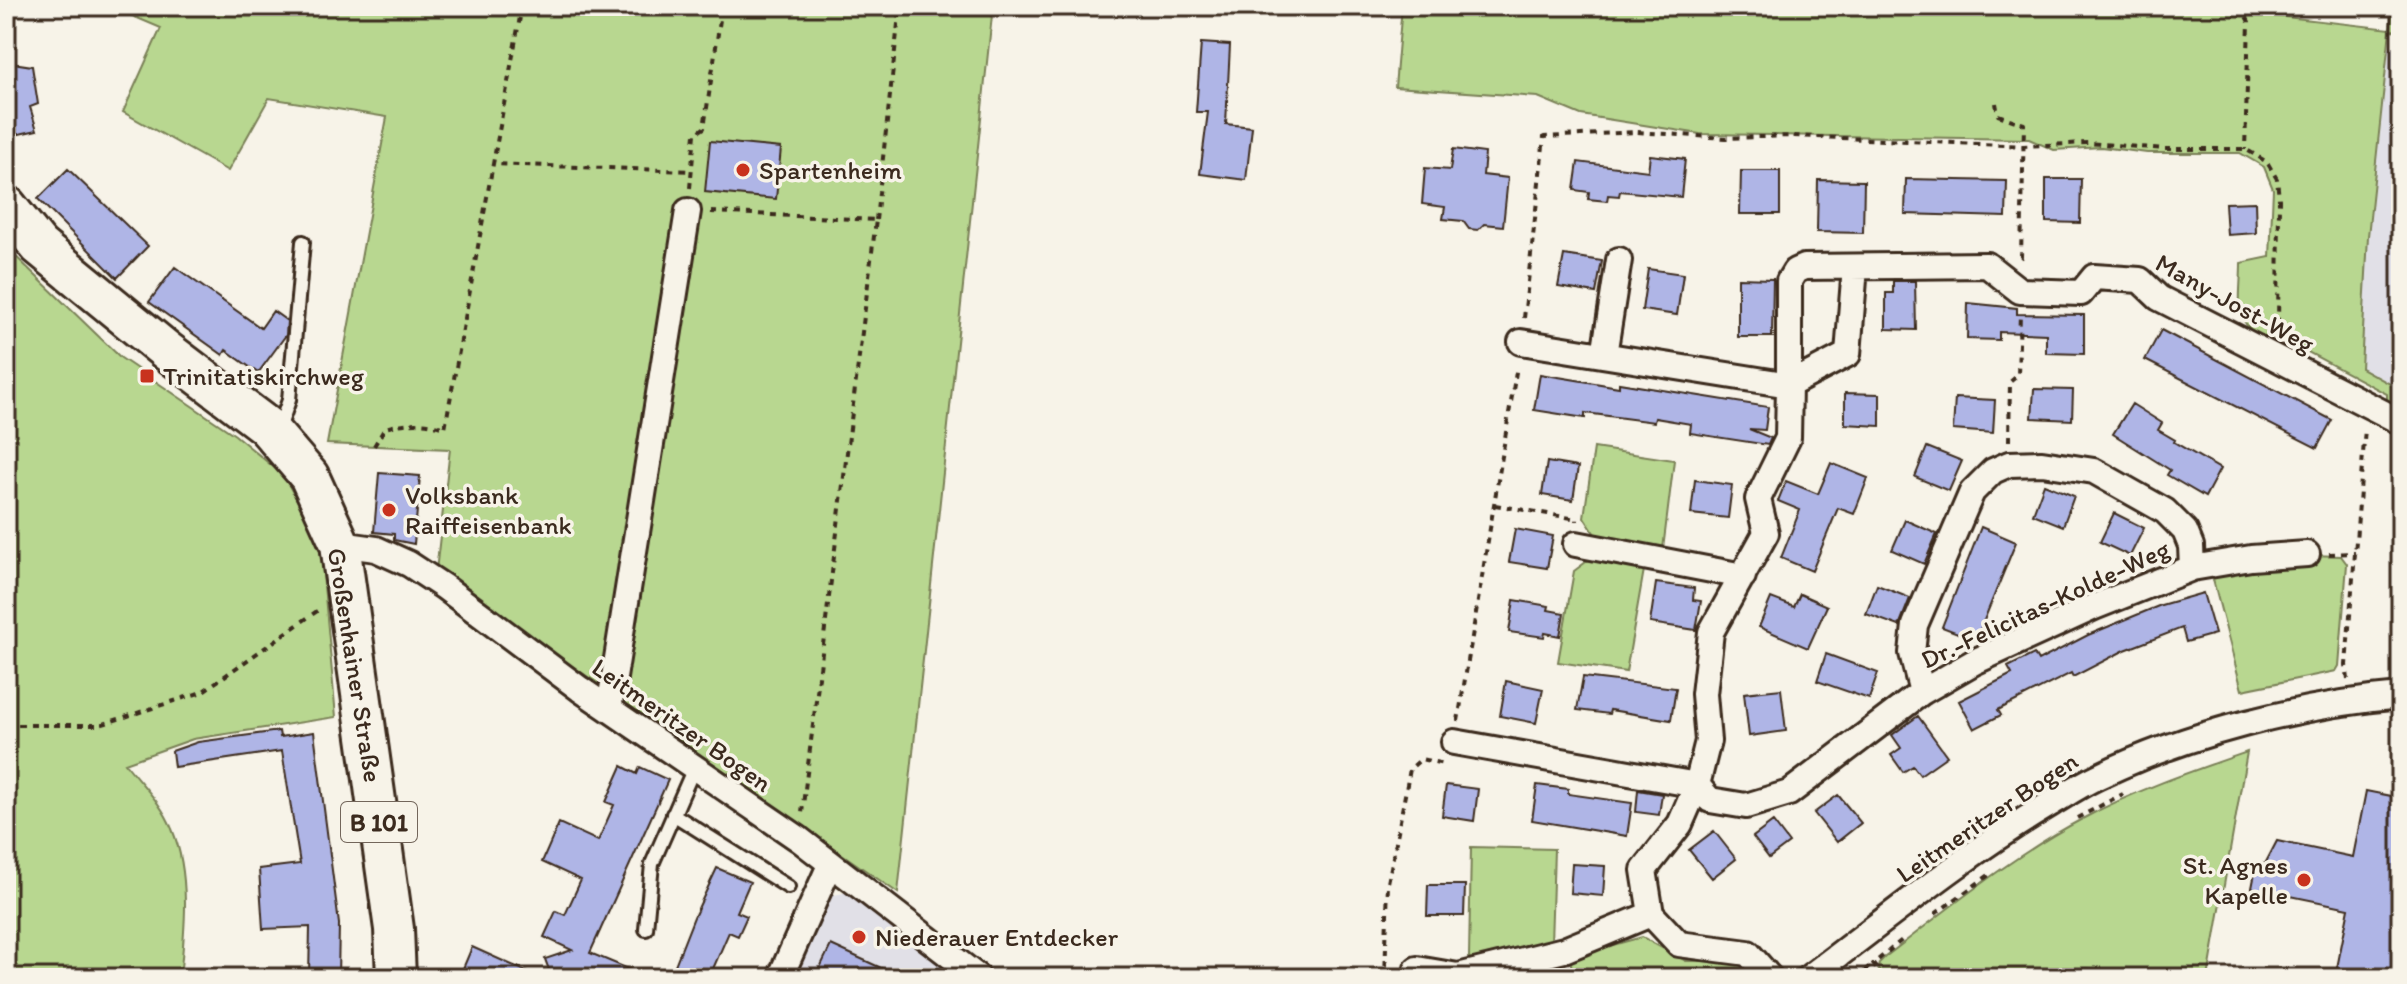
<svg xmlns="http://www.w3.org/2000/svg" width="2407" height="984" viewBox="0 0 2407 984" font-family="Itim,sans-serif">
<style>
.built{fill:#e1e0e7}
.green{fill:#b8d790;stroke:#7a8057;stroke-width:2}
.building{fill:#afb5e6;stroke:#3b2a1e;stroke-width:2}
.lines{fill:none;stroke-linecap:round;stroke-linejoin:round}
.service-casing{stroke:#3b2a1e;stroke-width:18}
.minor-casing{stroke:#3b2a1e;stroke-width:30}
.primary-casing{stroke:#3b2a1e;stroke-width:44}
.path{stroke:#3b2a1e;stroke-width:4;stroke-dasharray:6 6;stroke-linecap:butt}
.service{stroke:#f7f3e8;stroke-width:12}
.minor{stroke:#f7f3e8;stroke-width:24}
.primary{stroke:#f7f3e8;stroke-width:38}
.poi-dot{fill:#c8321e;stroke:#f7f3e8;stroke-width:3}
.labels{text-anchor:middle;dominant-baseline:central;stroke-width:7;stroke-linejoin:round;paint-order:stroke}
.shield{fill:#f7f3e8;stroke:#73665b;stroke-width:2}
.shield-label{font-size:24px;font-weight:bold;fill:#3b2a1e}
.poi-label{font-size:26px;fill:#3b2a1e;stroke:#f7f3e8;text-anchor:start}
.street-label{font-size:26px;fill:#3b2a1e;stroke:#f7f3e8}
</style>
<rect width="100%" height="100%" fill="#f7f3e8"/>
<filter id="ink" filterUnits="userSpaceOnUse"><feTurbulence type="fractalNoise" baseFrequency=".0125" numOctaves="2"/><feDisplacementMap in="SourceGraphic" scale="16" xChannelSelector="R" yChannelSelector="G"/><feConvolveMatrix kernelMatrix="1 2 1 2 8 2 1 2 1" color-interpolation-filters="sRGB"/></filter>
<g filter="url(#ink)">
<path class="built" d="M2389 48 2401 49V390L2361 368 2368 236Z
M850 892 960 978H792L828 896Z"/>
<path class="green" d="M109 6H993L898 893 436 571 450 449 327 444 387 117 269 98 228 171 123 112 161 28Z
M1402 6H2190L2390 29 2393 6H2401V31L2390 30 2368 236 2361 368 2401 390V403L2395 407 2387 404V394L2274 334 2268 345C2231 320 2241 303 2241 263L2270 257 2273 189 2264 167 2240 153H2147L2101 147 2054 150 2029 139 1700 134 1581 115 1538 97 1395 87Z
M6 247 121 358 235 435 283 475 320 541 336 717 193 739 125 763C141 784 162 803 172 829 191 874 185 930 180 978H6Z
M1594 448 1674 460 1663 549 1598 539 1584 517Z
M2309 555 2341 556 2347 564 2339 666 2336 671 2242 690 2212 576Z
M1594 556 1645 564 1626 672 1558 662 1574 571Z
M2247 752 2208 978H2171L2086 968 2017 978H1885L1878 969 1879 963 1885 957C1949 908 2012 856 2084 818 2136 790 2192 771 2247 752Z
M1471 847 1554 849 1551 944 1476 959 1469 958Z
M1642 937 1686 961H1737L1756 978H1575L1569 957Z"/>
<path class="building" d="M1201 43 1230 45 1226 124 1252 127 1246 180 1200 174 1208 112H1196Z
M6 62 32 66 38 104 30 107 37 130 6 137Z
M710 141 781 148 776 199 705 192Z
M1453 149 1485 153 1483 175 1508 178 1503 226 1484 224 1478 230 1469 229 1463 221 1443 219 1445 207 1422 204 1425 168 1450 170Z
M1650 155 1685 159 1681 197 1620 191 1619 196 1608 195 1607 201 1588 199 1589 192 1574 190 1578 162 1648 171Z
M68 169 148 246 117 278 38 199Z
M1741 171H1780V214H1740Z
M1906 179 2007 181 2006 217 1905 214Z
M2046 179H2081L2080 223 2046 222Z
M1818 180 1864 181 1863 233 1817 232Z
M2255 202 2256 233 2227 235 2225 203Z
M1564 255 1602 261 1596 293 1558 287Z
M175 267 261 328 273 311 287 321 286 335 258 373 226 350 223 355 149 302Z
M1648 269 1683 274 1677 315 1642 310Z
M1738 278 1773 279 1772 337H1738Z
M1893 281H1915L1916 330 1886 329V293H1893Z
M1968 303 2017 308V314L2084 315V354L2046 353V334L1999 332V340L1967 339Z
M2161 330 2332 420 2317 448 2145 360Z
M1540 374 1619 387V383L1768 407 1765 430 1749 429 1771 438 1768 445 1690 433 1691 424 1655 418 1654 422 1585 413V418L1534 410Z
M2034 389 2073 390 2072 420 2032 418Z
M1845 393 1880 394V426L1845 424Z
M1955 398 1995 400 1993 433 1953 430Z
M2132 404 2162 423 2158 430 2175 440 2174 442 2220 469 2205 497 2167 475 2170 470 2113 434Z
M1927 447 1962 461 1949 491 1915 477Z
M1547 462 1578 467 1573 500 1542 495Z
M1831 463 1868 478 1854 514 1838 508 1812 571 1781 558 1800 510 1778 501 1786 481 1818 494Z
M379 473 420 476 414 544 394 540V534L374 532Z
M1695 480 1732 485 1728 518 1691 514Z
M2044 484 2074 496 2063 526 2033 514Z
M2114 513 2144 528 2130 556 2100 542Z
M1905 520 1937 534 1924 564 1892 550Z
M1981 527 2016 542 1976 640 1942 627Z
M1515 529 1553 536 1547 568 1509 562Z
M1656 583 1694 588 1693 600 1701 601 1696 630 1650 623Z
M1877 585 1910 598 1899 626 1866 614Z
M2203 593 2215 634 2186 642 2182 628 2125 650 2073 677 2071 673 1998 710 2001 715 1974 729 1959 701 2012 674 2008 667 2034 654 2038 661 2088 635 2161 605Z
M1800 594 1827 606 1808 648 1759 627 1771 598 1794 607Z
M1514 600 1549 606 1548 610 1564 613 1560 636 1545 633 1544 637 1509 632Z
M1826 654 1878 673 1869 699 1817 681Z
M1583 677 1676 688 1671 720 1610 710 1609 714 1577 710Z
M1506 681 1543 689 1536 723 1500 716Z
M1781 689 1786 731 1749 736 1744 693Z
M1918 716 1947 756 1920 775 1913 766 1903 772 1891 755 1901 748 1892 735Z
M279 731 280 737 314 732 339 924 338 978H309L310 927 263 929 259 869 300 864 282 751 174 767 172 751 198 742Z
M622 766 637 774 640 767 668 780 590 953 650 978H552L545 959 572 950 544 937 556 911 565 915 581 880 542 862 559 823 598 841 614 805 606 802Z
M1446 785 1478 789 1474 821 1442 816Z
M1537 785 1568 789V794L1632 803 1627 836 1532 820Z
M1638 790 1662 794 1659 815 1636 812Z
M2366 791 2401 798V931L2392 974 2378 972 2377 978H2335L2349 908 2252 888 2257 863 2265 864 2277 841 2353 857Z
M1838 795 1861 823 1837 842 1814 813Z
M1773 822 1789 843 1769 858 1753 837Z
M1714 831 1736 859 1712 878 1689 850Z
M1572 864 1605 866 1603 896 1570 893Z
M717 868 750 882 737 912 747 916 738 936 729 932 709 978H670L694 917Z
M1428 885H1465L1464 916H1427Z
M831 945 903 978H815Z
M472 947 541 978H459Z"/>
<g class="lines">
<g class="service-casing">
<path id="service" d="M279 429 289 400 303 242
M673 814 788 887
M646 929 652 864 694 768"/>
</g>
<g class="minor-casing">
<path id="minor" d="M1521 342 1789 385V281L1795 271 1804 267 1987 265 2020 291 2081 293 2094 277 2140 280 2159 298 2401 422
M1604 355 1619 260
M340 544 376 549 409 564 444 587 580 689 799 839 979 978
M1576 544 1743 576
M1922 692 1912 653 1915 625 1972 492 1993 471 2009 464 2042 463 2094 471 2165 511 2185 531 2191 546 2192 568
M609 709 688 211
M1454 742 1697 785 1710 800 1746 806 1789 793 1922 692 1974 662 2094 607 2192 568 2251 558 2307 554
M1417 969 1458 976 1564 950 1651 914
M780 978 830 865
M1770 978 1748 953 1679 944 1651 914 1644 870 1680 824 1697 785 1708 741 1704 694 1711 632 1766 533 1758 499 1788 438 1789 385 1848 354 1855 267
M1808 978C1887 919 1964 855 2050 804 2065 795 2080 785 2097 777 2185 734 2304 704 2401 696"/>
</g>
<g class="primary-casing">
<path id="primary" d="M6 205 39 246 167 351 266 426 309 476 340 544 394 929 396 978"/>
</g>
<path class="path" d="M522 6 493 164 691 171
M2241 6 2249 22 2245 149
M1996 103 1998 115 2024 124 2021 257 2018 260
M690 188 695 134 704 128 722 6
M711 212 876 220 802 813
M876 220 900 6
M1524 318 1544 137 1636 132 1726 138 1794 136 2024 146 2088 143 2165 149H2245L2267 162 2277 179 2279 199 2278 333
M2009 441 2010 382 2018 375 2020 314
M374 446 385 428C407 422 423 421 445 428L493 164
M1495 505 1577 519V521
M2329 554 2355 553
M2348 679 2346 665 2365 429
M1458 721 1517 366
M6 725H100L202 692 320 609
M2077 818 2123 794
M1935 914 1993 872
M1385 978 1388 883 1410 769 1421 759 1444 764
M1855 978 1873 964
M1883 978 1873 964 1903 939"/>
<use href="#service" class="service"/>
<use href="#minor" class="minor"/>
<use href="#primary" class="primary"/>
</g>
</g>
<g class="poi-dot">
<circle cx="743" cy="170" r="8"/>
<rect x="139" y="368" width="16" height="16" rx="4"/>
<circle cx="389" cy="510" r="8"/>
<circle cx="2304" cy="880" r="8"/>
<circle cx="859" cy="937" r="8"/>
</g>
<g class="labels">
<rect class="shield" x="341" y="802" width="76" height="40" rx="6"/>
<g class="shield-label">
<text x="379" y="822">B 101</text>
</g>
<g class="poi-label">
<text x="759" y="170">Spartenheim</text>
<text x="163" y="376">Trinitatiskirchweg</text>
<text x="405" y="495">Volksbank<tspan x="405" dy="30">Raiffeisenbank</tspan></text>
<text x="2288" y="865" text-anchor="end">St. Agnes<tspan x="2288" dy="30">Kapelle</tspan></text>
<text x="875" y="937">Niederauer Entdecker</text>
</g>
<g class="street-label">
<text transform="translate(2235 303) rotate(29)">Many-Jost-Weg</text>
<text transform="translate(2045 604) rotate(-25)">Dr.-Felicitas-Kolde-Weg</text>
<text transform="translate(355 665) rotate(81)">Großenhainer Straße</text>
<text transform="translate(682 725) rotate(35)">Leitmeritzer Bogen</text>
<text transform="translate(1987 817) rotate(-34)">Leitmeritzer Bogen</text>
</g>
</g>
<rect width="2407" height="984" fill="none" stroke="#f7f3e8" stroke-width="32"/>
<rect x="16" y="16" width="2375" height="952" fill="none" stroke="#3b2a1e" stroke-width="3" filter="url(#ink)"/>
</svg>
